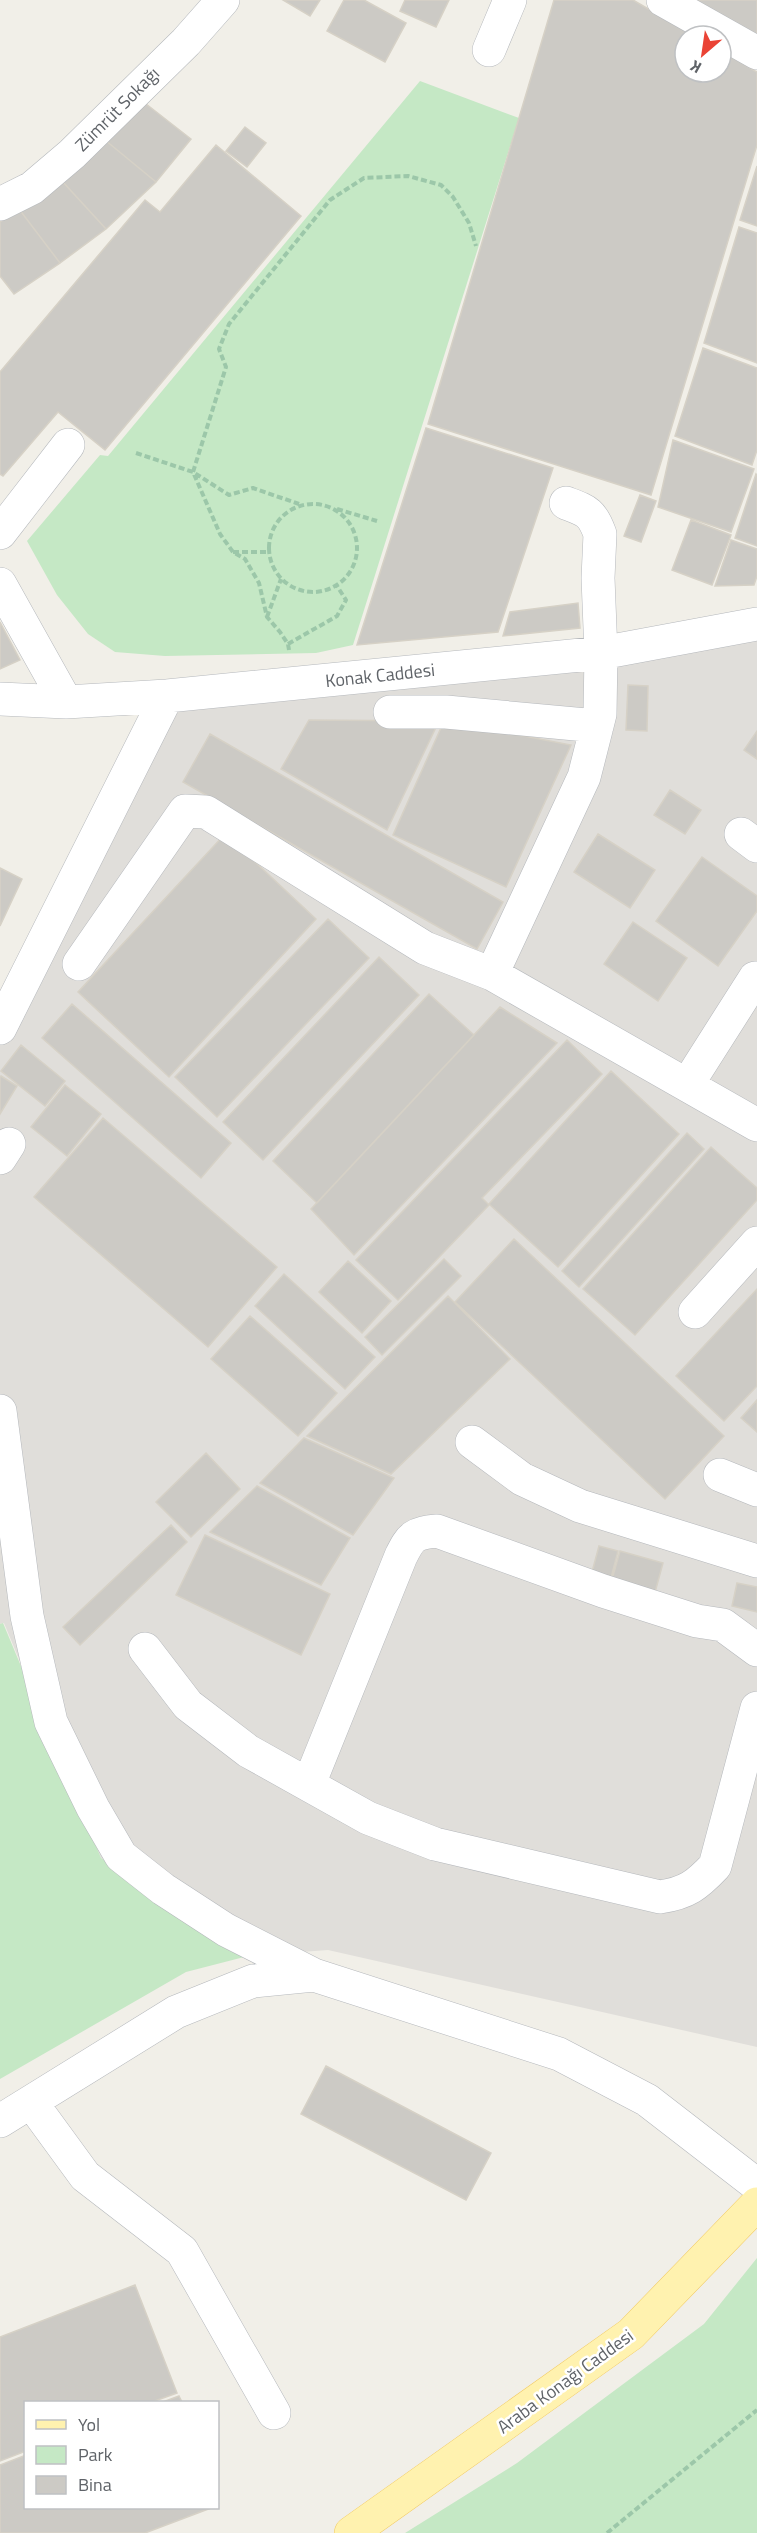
<svg xmlns="http://www.w3.org/2000/svg" width="757" height="2533" viewBox="0 0 757 2533" font-family="'Titillium Web',sans-serif">
<style>
.industrial{fill:#e0deda}
.green{fill:#c5e8c5}
.building{fill:#cccac5;stroke:#d6d1c6;stroke-width:1.5}
.lines{fill:none;stroke-linecap:round;stroke-linejoin:round}
.minor-casing{stroke:#b5b8bc;stroke-width:34}
.major-casing{stroke:#f2c960;stroke-width:34}
.path{stroke:#9cc7a9;stroke-width:4;stroke-dasharray:6 3;stroke-linecap:butt}
.minor{stroke:#fff;stroke-width:33}
.major{stroke:#fff2af;stroke-width:33}
.labels{text-anchor:middle;dominant-baseline:central;stroke-width:5;stroke-linejoin:round;paint-order:stroke}
.street-label{font-size:18px;fill:#5f6368;stroke:#fff}
</style>
<rect width="100%" height="100%" fill="#f1efe8"/>
<path class="industrial" d="M757 624V2047L328 1950 248 1956 101 1858 4 1623 0 1624V1020L167 696Z"/>
<path class="green" d="M420 81 519 118 353 645 316 653 165 656 115 652 88 634 57 595 27 541 100 455 108 456Z
M3 1623 101 1858 248 1956 186 1972 0 2079V1624Z
M757 2258V2533H405L517 2463 704 2324Z"/>
<path class="building" d="M283 0H320L310 16Z
M344 0H364L406 23 385 62 327 31Z
M405 0H449L436 27 400 11Z
M554 0H633L695 36H685V72H721V51L757 72V145L651 495 428 424Z
M694 0H757V35Z
M141 100 191 139 156 182 105 140Z
M245 127 266 143 247 167 226 151Z
M105 140 156 182 106 229 62 181Z
M216 145 301 216 105 450 58 412 3 476 0 474V372L145 200 160 212Z
M757 166V226L740 220Z
M62 181 106 229 60 263 19 209Z
M19 209 60 263 14 294 0 276V222Z
M739 227 757 233V363L704 343Z
M703 348 757 368V450L752 465 675 436Z
M426 428 553 468 498 632 357 645Z
M673 440 754 469 731 532 658 507Z
M756 474 757 475V546L735 538Z
M640 495 656 501 641 542 624 536Z
M691 520 731 535 712 585 672 570Z
M731 540 757 549V576L754 585 715 586Z
M578 603 580 628 503 636 510 612Z
M0 622 20 660 0 669Z
M628 685 648 686 647 731 626 730Z
M309 720 439 721 387 830 281 769Z
M444 721 571 745 506 887 393 835Z
M757 731V759L744 750Z
M210 734 503 902 477 949 183 782Z
M670 790 701 810 685 834 654 815Z
M225 834 316 919 169 1077 78 992Z
M598 834 655 870 630 908 574 872Z
M702 857 757 896V911L718 966 656 921Z
M0 868 22 879 0 926Z
M328 919 369 958 217 1117 175 1077Z
M633 922 687 958 658 1001 604 964Z
M379 957 419 995 263 1160 223 1122Z
M429 994 474 1035 317 1203 273 1161Z
M72 1004 231 1143 201 1178 42 1038Z
M500 1007 557 1043 354 1255 311 1209Z
M567 1040 602 1074 482 1198 489 1205 398 1300 356 1260Z
M21 1045 65 1081 45 1106 1 1071Z
M611 1071 679 1134 558 1267 489 1204Z
M1 1076 17 1086 0 1114V1077Z
M65 1085 101 1114 67 1156 31 1127Z
M103 1118 277 1267 208 1347 34 1197Z
M687 1133 704 1149 579 1287 562 1271Z
M711 1147 757 1188V1200L635 1335 583 1289Z
M514 1239 724 1436 665 1499 455 1302Z
M444 1259 461 1276 382 1355 365 1337Z
M348 1261 391 1301 362 1333 319 1292Z
M284 1274 375 1357 345 1389 255 1306Z
M757 1289V1386L724 1421 676 1376Z
M448 1296 510 1359 391 1474 307 1436Z
M250 1316 337 1393 298 1436 211 1359Z
M757 1400V1432L741 1418Z
M304 1438 394 1478 353 1535 260 1483Z
M206 1453 240 1489 191 1537 156 1502Z
M257 1486 350 1538 321 1585 210 1532Z
M171 1525 187 1542 80 1645 63 1627Z
M205 1535 330 1594 301 1655 176 1595Z
M599 1546 618 1551 611 1578 592 1572Z
M620 1551 663 1563 654 1596 611 1583Z
M737 1583 757 1587V1612L732 1606Z
M326 2066 491 2153 466 2200 301 2114Z
M135 2285 177 2393 152 2402H26V2451L0 2461V2337Z
M179 2396 182 2402H163Z
M26 2455V2508H211L145 2533H0V2465Z"/>
<g class="lines">
<g class="minor-casing">
<path id="minor" d="M663 0 757 53
M489 50 510 0
M0 204 32 188 72 154 186 42 223 0
M566 503C587 511 592 512 600 534L598 578 601 653 600 714 597 726 584 777 492 974 757 1125
M0 533 68 445
M0 584 66 702
M0 699 66 702 167 696 601 653 757 624
M390 712H446L597 726
M741 834 757 846
M79 964 185 811 206 812 425 948 492 974
M0 1028 167 696
M687 1085 755 978
M0 1158 9 1144
M695 1312 757 1243
M0 1411 27 1616 51 1722 93 1808 121 1856 163 1889 226 1930 314 1975
M472 1442 522 1479 580 1506 757 1561
M720 1475 757 1490
M145 1649 188 1705 248 1751 368 1818 435 1844 660 1897C687 1893 697 1885 715 1866L757 1708
M309 1784 401 1556C411 1536 414 1533 437 1531L603 1591 697 1621 723 1625 757 1650
M31 2102 85 2176 182 2251 274 2413
M0 2121 176 2012 253 1981 314 1975 559 2054 647 2100 757 2185"/>
</g>
<g class="major-casing">
<path id="major" d="M351 2533 631 2334 757 2204"/>
</g>
<path class="path" d="M136 453 193 472 229 495 253 488 299 504
M269 548a44 44 0 1 1 88 0a44 44 0 1 1-88 0Z
M337 509 377 521
M233 552H268
M267 617 281 579
M288 644 337 616 346 600 337 586
M289 650 288 644 280 632 267 617 259 583 245 559 233 552 220 534 193 472 226 367 219 349 229 324 330 200 364 178 408 176 441 185 453 197 469 223 476 246
M607 2533 757 2410"/>
<use href="#minor" class="minor"/>
<use href="#major" class="major"/>
</g>
<g class="labels">
<g class="street-label">
<text transform="translate(117 109) rotate(-45)">Zümrüt Sokağı</text>
<text transform="translate(380 675) rotate(-6)">Konak Caddesi</text>
<text transform="translate(565 2381) rotate(-36)">Araba Konağı Caddesi</text>
</g>
</g>
<rect x="24" y="2401" width="195" height="108" fill="#ffffff" stroke="#bfc1c3" stroke-width="1.5"/>
<rect x="36" y="2420" width="30" height="9" fill="#fff2af" stroke="#bfc1c3" stroke-width="1.5"/>
<text x="78" y="2431" font-size="18" fill="#5f6368">Yol</text>
<rect x="36" y="2446" width="30" height="18" fill="#c5e8c5" stroke="#bfc1c3" stroke-width="1.5"/>
<text x="78" y="2461" font-size="18" fill="#5f6368">Park</text>
<rect x="36" y="2476" width="30" height="18" fill="#cccac5" stroke="#bfc1c3" stroke-width="1.5"/>
<text x="78" y="2491" font-size="18" fill="#5f6368">Bina</text>
<g transform="translate(703 54) rotate(209)"><circle r="28" fill="#ffffff" stroke="#bfc1c3" stroke-width="1.5"/>
<path d="M0-4.5L10 22L0 15L-10 22Z" fill="#ea4335"/>
<text y="-9" font-size="16" font-weight="bold" text-anchor="middle" fill="#5f6368">K</text>
</g>
</svg>
